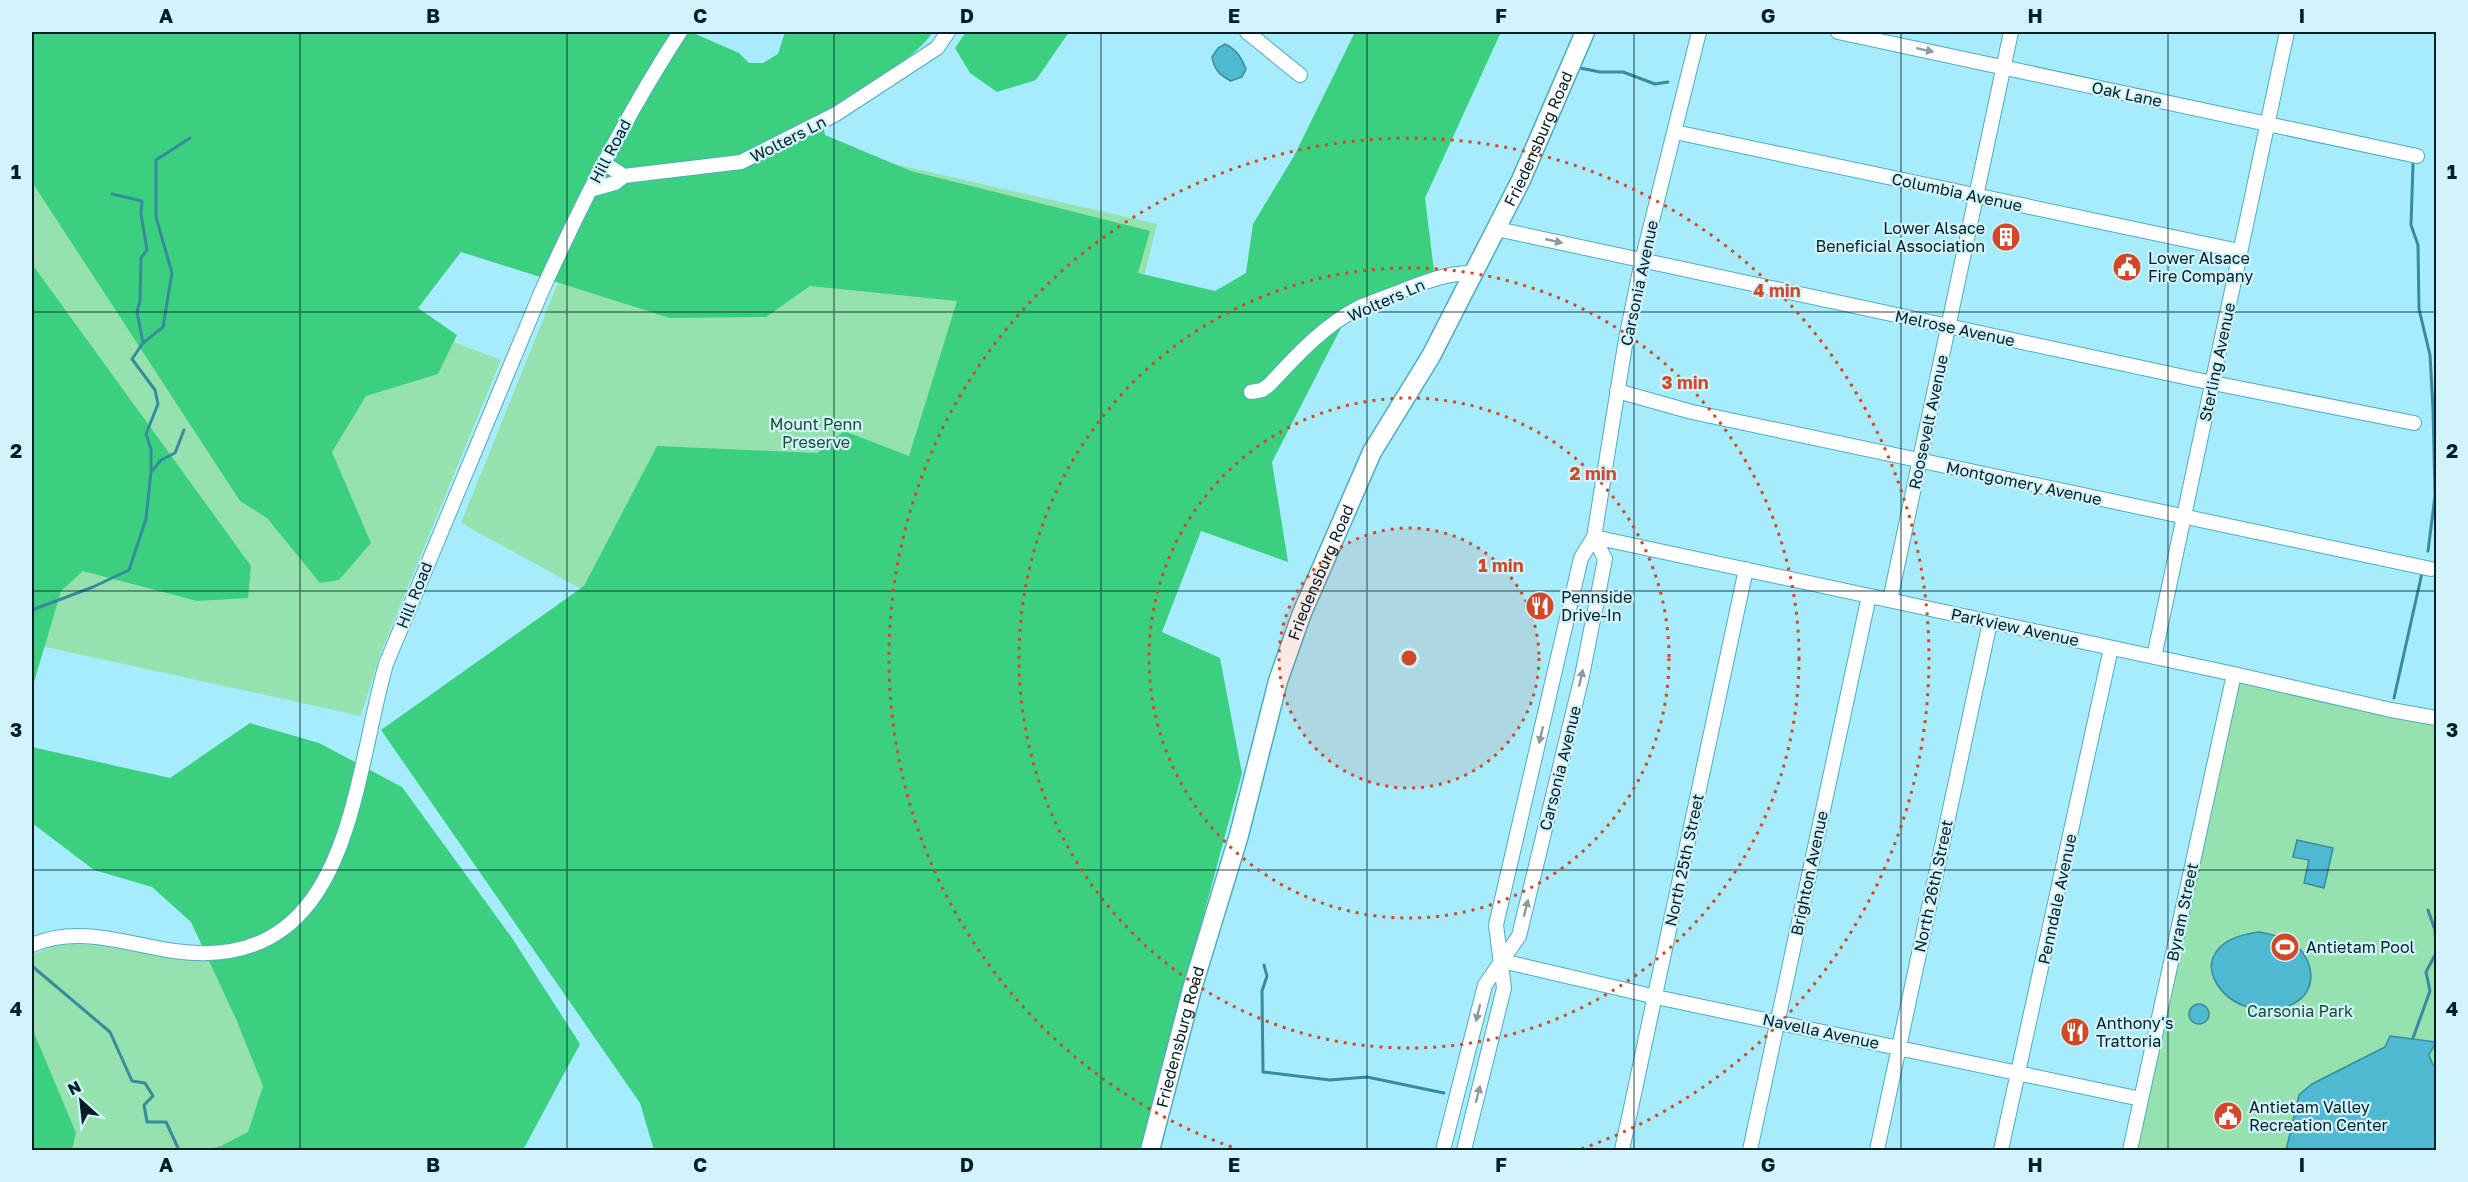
<svg xmlns="http://www.w3.org/2000/svg" width="2468" height="1182" viewBox="0 0 2468 1182" font-family="'Golos Text',sans-serif">
<style>
.green{fill:#95e2af}
.forest{fill:#3ad080}
.water{fill:#4fb9d1;stroke:#388b9d;stroke-width:1.5}
.lines{fill:none;stroke-linecap:round;stroke-linejoin:round}
.stream{stroke:#388b9d;stroke-width:3}
.minor-casing{stroke:#4fabc0;stroke-width:16}
.major-casing{stroke:#4fabc0;stroke-width:21}
.minor{stroke:#fff;stroke-width:14}
.major{stroke:#fff;stroke-width:18}
.oneway{fill:#8d9a9d}
.grid{fill:none;stroke:#021f25;stroke-width:1.5;stroke-opacity:0.55}
.ring{fill:none;stroke:#d24826;stroke-width:3;stroke-dasharray:3 6}
.labels{text-anchor:middle;dominant-baseline:central;stroke-width:4.5;stroke-linejoin:round;paint-order:stroke}
.street-label{font-size:16px;fill:#021f25;stroke:#d2f3fc}
.poi-label{font-size:16px;fill:#021f25;stroke:#d2f3fc;text-anchor:start}
.park-label{font-size:16px;fill:#164e2e;stroke:#d2f3fc}
.centre{fill:#d24826;stroke:#d2f3fc;stroke-width:3}
.ring-label{font-size:18px;text-anchor:middle;font-weight:bold;fill:#d24826;stroke:#d2f3fc;stroke-width:4.5;stroke-linejoin:round;paint-order:stroke}
.neatline{fill:none;stroke:#021f25;stroke-width:2}
.grid-label{font-size:20px;text-anchor:middle;font-weight:bold;fill:#021f25}
</style>
<rect width="100%" height="100%" fill="#a6ecfd"/>
<path class="green" d="M32 32 506 78 398 321 501 360 379 657 361 716 32 644Z
M645 107 1157 224 1029 738 583 590 461 523 555 290 587 218Z
M2234 674 2436 718V1150H2130Z
M73 944 94 945 161 955 220 957 351 1150H32V955L54 946Z"/>
<path class="forest" d="M32 32H691L739 53 749 63H763L778 54 785 32H933C911 64 855 91 821 114L825 135 911 171 1150 231 1138 273 1215 291 1246 273 1253 224 1294 156 1355 32H1501L1425 198 1434 271 1343 324 1272 462 1288 562 1201 531 1162 632 1220 658 1242 773 1140 1150H654L640 1103 381 730 584 586 657 446 817 453 844 431 909 456 957 301 810 286 766 317 670 318 461 252 418 308 457 335 438 374 366 396 332 452 371 543 339 580 320 583 267 518 240 501 32 182Z
M966 32H1069L1036 80 997 92 970 73 955 48Z
M32 264 251 566 248 598 197 601 83 571 61 591 32 689Z
M250 723 319 743 402 787 512 938 580 1044 523 1150H207L221 1146 248 1132 263 1086 236 1019 191 922 152 887 94 870 32 823V747L170 778Z
M32 1028 76 1133 72 1150H32Z"/>
<path class="water" d="M1225 44C1237 50 1241 57 1246 69L1242 77 1231 81C1219 75 1214 69 1212 57L1218 48Z
M2297 840 2333 848 2324 888 2304 883 2309 860 2293 857Z
M2259 932C2270 934 2280 936 2290 941 2313 955 2321 990 2293 1004 2229 1034 2165 944 2259 932Z
M2189 1014a10 10 0 1 1 20 0a10 10 0 1 1-20 0Z
M2390 1036 2436 1042 2429 1055 2433 1065 2436 1067V1150H2286L2299 1095 2312 1084 2385 1047Z"/>
<g class="lines">
<path class="stream" d="M1580 68 1600 72H1623L1655 84 1668 82
M2413 164 2411 225 2418 245 2419 309 2430 355 2433 409 2435 496 2428 551
M143 343 163 327 172 273 156 217V160L190 138
M152 471 161 460 175 453 184 430
M32 610 93 587 129 570 146 519 151 471V449L146 434 158 404 155 390 132 359 143 343 137 312 140 301 141 258 147 250 141 214 142 201 112 194
M2394 698 2422 573
M2428 910 2435 930 2436 951
M1264 965 1267 976 1262 991 1263 1072 1330 1080 1367 1077 1444 1093
M32 966 110 1032 132 1081 145 1083 153 1096 144 1105 147 1122H166L179 1150
M2413 1038 2430 991 2426 972 2436 953"/>
<g class="minor-casing">
<path id="minor" d="M1247 32 1300 75
M1838 32 2417 156
M1675 132 2239 251
M604 163 624 176 741 162 836 114 937 48 948 32
M590 190 615 183 624 176
M1497 229 2203 381 2414 423
M1617 391 1692 412 2431 569
M1251 392 1262 390 1269 385C1296 356 1324 325 1360 307 1374 301 1389 296 1404 290 1427 281 1450 272 1475 273
M1594 537 2234 674 2391 710 2436 718
M1890 600 2011 32
M2154 657 2287 32
M32 945C79 925 126 944 174 951 351 976 352 782 386 664L540 295C581 204 626 115 680 32
M1502 961 1656 997 2141 1099
M1443 1150 1485 985 1519 936 1582 676 1605 559 1594 537
M1464 1150 1504 988 1496 925 1581 558 1594 537 1626 339 1642 261 1699 32
M1622 1150 1746 569
M1750 1150 1869 596
M1877 1150 1990 622
M2001 1150 2111 648
M2130 1150 2234 674"/>
</g>
<g class="major-casing">
<g id="major">
<path id="s1" d="M1150 1150 1192 989 1239 835 1278 681 1302 613 1372 452 1431 356 1521 180 1585 32"/>
</g>
</g>
<use href="#minor" class="minor"/>
<use href="#major" class="major"/>
</g>
<defs><path id="oneway-solid" d="M-6-.8H1V-3.2L6.5 0L1 3.2V.8H-6Z" transform="scale(1.5)"/></defs>
<g class="oneway">
<use href="#oneway-solid" transform="translate(1925 50) rotate(12)"/>
<use href="#oneway-solid" transform="translate(1554 241) rotate(13)"/>
<use href="#oneway-solid" transform="translate(1581 678) rotate(-77)"/>
<use href="#oneway-solid" transform="translate(1541 735) rotate(103)"/>
<use href="#oneway-solid" transform="translate(1526 908) rotate(-76)"/>
<use href="#oneway-solid" transform="translate(1478 1013) rotate(104)"/>
<use href="#oneway-solid" transform="translate(1478 1094) rotate(-76)"/>
</g>
<path class="grid" d="M300 32V1150M567 32V1150M834 32V1150M1101 32V1150M1367 32V1150M1634 32V1150M1901 32V1150M2168 32V1150M32 312H2436M32 591H2436M32 870H2436"/>
<circle cx="1409" cy="658" r="130" fill="#d24826" fill-opacity=".12"/>
<g class="ring">
<circle cx="1409" cy="658" r="130"/>
<circle cx="1409" cy="658" r="260"/>
<circle cx="1409" cy="658" r="390"/>
<path d="M1240 1150A520 520 0 1 1 1578 1150"/>
</g>
<defs>
<g id="building-disc" transform="scale(1.5)"><circle r="9.5" fill="#d24826" stroke="#d2f3fc"/><path d="M-4-6H4V6H1V3H-1V6H-4ZM-2.5-4.3h1.7v1.8h-1.7ZM.8-4.3h1.7v1.8H.8ZM-2.5-1h1.7V.8h-1.7ZM.8-1h1.7V.8H.8Z" fill="#fff"/></g>
<g id="civic-disc" transform="scale(1.5)"><circle r="9.5" fill="#d24826" stroke="#d2f3fc"/><path d="M-.6-6.5H3V-4.5H.6V-3L4-1V1h2V6H-6V1h2V-1L-.6-3ZM-1.2 2.5V6h2.4V2.5Z" fill="#fff"/></g>
<g id="restaurant-disc" transform="scale(1.5)"><circle r="9.5" fill="#d24826" stroke="#d2f3fc"/><path d="M-5-6h1v4h1v-4h1v4h1v-4h1v5L-1.5 .5V6h-2V.5L-5-1ZM5-6V6H3V1.5H1.5Q1.5-4 5-6Z" fill="#fff"/></g>
<g id="stadium-disc" transform="scale(1.5)"><circle r="9.5" fill="#d24826" stroke="#d2f3fc"/><path d="M0-5a6.5 5 0 1 0 0 10a6.5 5 0 1 0 0-10ZM-3.5-1.8h7v3.6h-7Z" fill="#fff"/></g>
</defs>
<g fill-rule="evenodd">
<use href="#building-disc" x="2006" y="237"/>
<use href="#civic-disc" x="2127" y="267"/>
<use href="#restaurant-disc" x="1540" y="606"/>
<use href="#stadium-disc" x="2285" y="947"/>
<use href="#restaurant-disc" x="2075" y="1032"/>
<use href="#civic-disc" x="2228" y="1116"/>
</g>
<g class="labels">
<g class="street-label">
<text transform="translate(2127 94) rotate(12)">Oak Lane</text>
<text transform="translate(788 139) rotate(-27)">Wolters Ln</text>
<text stroke="none"><textPath href="#s1" startOffset="1089">Friedensburg Road</textPath></text>
<text transform="translate(610 151) rotate(-62)">Hill Road</text>
<text transform="translate(1957 192) rotate(12)">Columbia Avenue</text>
<text transform="translate(1639 283) rotate(-78)">Carsonia Avenue</text>
<text transform="translate(1386 300) rotate(-24)">Wolters Ln</text>
<text transform="translate(1955 328) rotate(12)">Melrose Avenue</text>
<text transform="translate(2217 362) rotate(-78)">Sterling Avenue</text>
<text transform="translate(1928 422) rotate(-78)">Roosevelt Avenue</text>
<text transform="translate(2024 483) rotate(12)">Montgomery Avenue</text>
<text stroke="none"><textPath href="#s1" startOffset="603">Friedensburg Road</textPath></text>
<text transform="translate(414 595) rotate(-68)">Hill Road</text>
<text transform="translate(2015 627) rotate(12)">Parkview Avenue</text>
<text transform="translate(1560 768) rotate(-76)">Carsonia Avenue</text>
<text transform="translate(1684 860) rotate(-78)">North 25th Street</text>
<text transform="translate(1809 873) rotate(-78)">Brighton Avenue</text>
<text transform="translate(1933 886) rotate(-78)">North 26th Street</text>
<text transform="translate(2057 899) rotate(-78)">Penndale Avenue</text>
<text transform="translate(2182 912) rotate(-78)">Byram Street</text>
<text transform="translate(1821 1031) rotate(12)">Navella Avenue</text>
<text stroke="none"><textPath href="#s1" startOffset="117">Friedensburg Road</textPath></text>
</g>
<g class="poi-label">
<text x="1985" y="228" text-anchor="end">Lower Alsace<tspan x="1985" dy="18">Beneficial Association</tspan></text>
<text x="2148" y="258">Lower Alsace<tspan x="2148" dy="18">Fire Company</tspan></text>
<text x="1561" y="597">Pennside<tspan x="1561" dy="18">Drive-In</tspan></text>
<text x="2306" y="947">Antietam Pool</text>
<text x="2096" y="1023">Anthony's<tspan x="2096" dy="18">Trattoria</tspan></text>
<text x="2249" y="1107">Antietam Valley<tspan x="2249" dy="18">Recreation Center</tspan></text>
</g>
<g class="park-label">
<text x="816" y="424">Mount Penn<tspan x="816" dy="18">Preserve</tspan></text>
<text x="2300" y="1011">Carsonia Park</text>
</g>
</g>
<circle cx="1409" cy="658" r="9" class="centre"/>
<g class="ring-label">
<text x="1777" y="297">4 min</text>
<text x="1685" y="389">3 min</text>
<text x="1593" y="480">2 min</text>
<text x="1501" y="572">1 min</text>
</g>
<rect width="2468" height="1182" fill="none" stroke="#d2f3fc" stroke-width="66"/>
<g transform="translate(81 1101) rotate(333)" stroke="#d2f3fc" stroke-width="4.5" paint-order="stroke">
<path d="M0-4.5L10 22L0 15L-10 22Z" fill="#021f25"/>
<text y="-9" font-size="16" font-weight="bold" text-anchor="middle" fill="#021f25">N</text>
</g>
<rect x="33" y="33" width="2402" height="1116" class="neatline"/>
<g class="grid-label">
<text x="166" y="23">A</text>
<text x="433" y="23">B</text>
<text x="700" y="23">C</text>
<text x="967" y="23">D</text>
<text x="1234" y="23">E</text>
<text x="1501" y="23">F</text>
<text x="1768" y="23">G</text>
<text x="2035" y="23">H</text>
<text x="2302" y="23">I</text>
<text x="16" y="179">1</text>
<text x="2452" y="179">1</text>
<text x="16" y="458">2</text>
<text x="2452" y="458">2</text>
<text x="16" y="737">3</text>
<text x="2452" y="737">3</text>
<text x="16" y="1016">4</text>
<text x="2452" y="1016">4</text>
<text x="166" y="1172">A</text>
<text x="433" y="1172">B</text>
<text x="700" y="1172">C</text>
<text x="967" y="1172">D</text>
<text x="1234" y="1172">E</text>
<text x="1501" y="1172">F</text>
<text x="1768" y="1172">G</text>
<text x="2035" y="1172">H</text>
<text x="2302" y="1172">I</text>
</g>
</svg>
